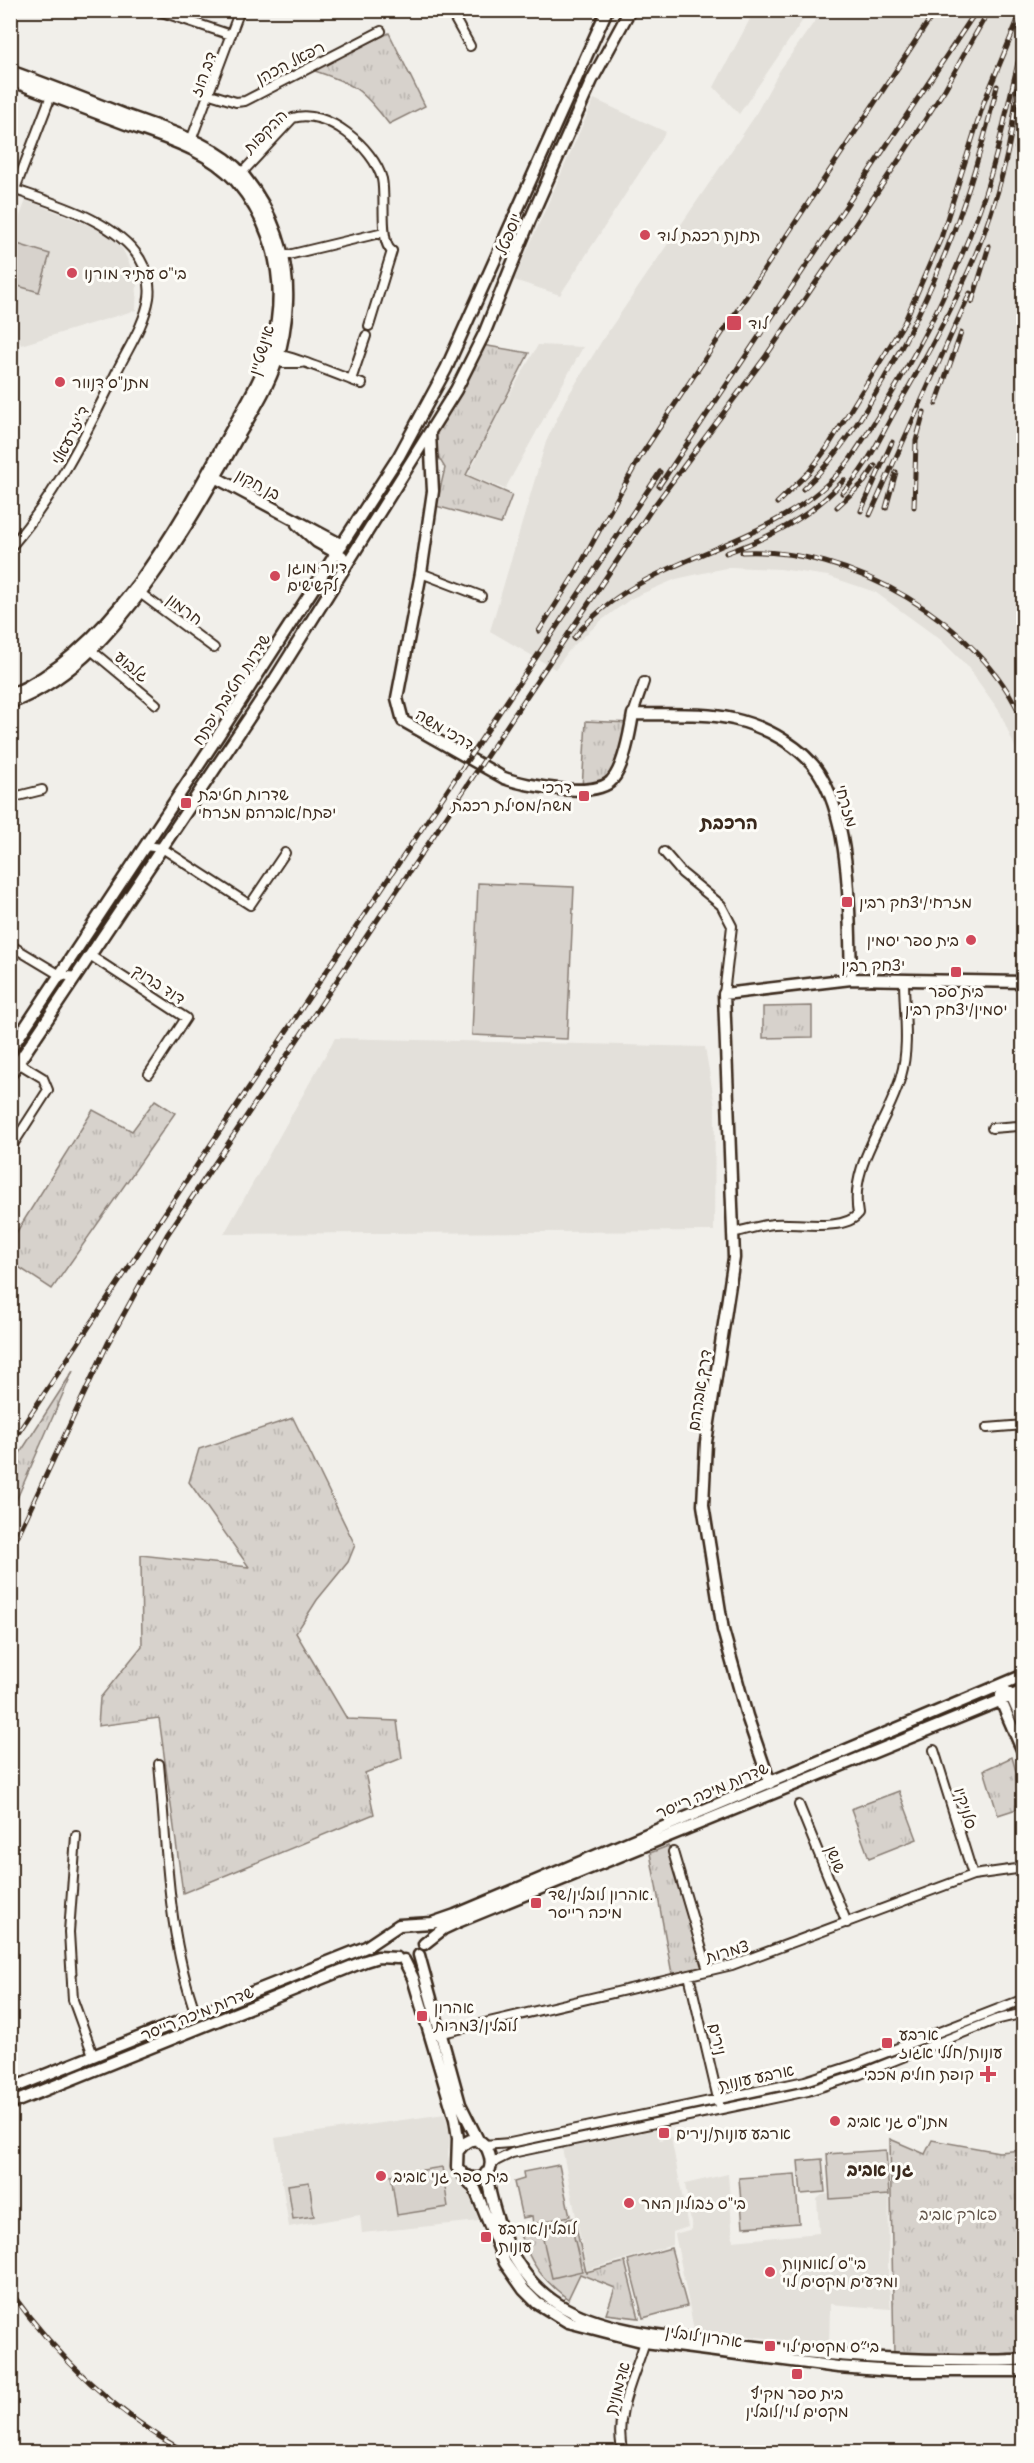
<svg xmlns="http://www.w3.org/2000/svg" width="1034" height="2463" viewBox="0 0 1034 2463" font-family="Delius,'Playpen Sans Hebrew',sans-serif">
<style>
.built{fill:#e3e0da}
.grass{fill:url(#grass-tufts);stroke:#897e75;stroke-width:1.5}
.pitch{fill:#d7d2cc;stroke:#897e75;stroke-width:1.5}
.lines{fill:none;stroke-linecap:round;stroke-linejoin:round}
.street-casing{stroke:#3b2a1e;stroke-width:12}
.secondary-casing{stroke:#3b2a1e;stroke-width:15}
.street{stroke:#fdfcf7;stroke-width:8}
.secondary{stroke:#fdfcf7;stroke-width:10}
.rail-casing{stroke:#3b2a1e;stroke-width:5}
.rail{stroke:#fdfcf7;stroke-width:3;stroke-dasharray:9;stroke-linecap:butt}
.poi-dot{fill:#d1495b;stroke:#fdfcf7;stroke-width:2}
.labels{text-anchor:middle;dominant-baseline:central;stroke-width:6;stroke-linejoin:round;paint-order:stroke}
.street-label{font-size:16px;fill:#3b2a1e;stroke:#fdfcf7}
.poi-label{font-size:16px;fill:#3b2a1e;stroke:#fdfcf7;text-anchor:start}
.park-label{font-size:16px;fill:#62544a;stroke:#fdfcf7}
.neighbourhood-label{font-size:18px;font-weight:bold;fill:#3b2a1e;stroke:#fdfcf7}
</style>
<defs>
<pattern id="grass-tufts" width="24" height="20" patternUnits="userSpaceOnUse" patternTransform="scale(1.5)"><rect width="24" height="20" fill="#d7d2cc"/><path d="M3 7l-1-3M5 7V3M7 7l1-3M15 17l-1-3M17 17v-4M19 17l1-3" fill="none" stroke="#b9b4af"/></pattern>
</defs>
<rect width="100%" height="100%" fill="#f1efea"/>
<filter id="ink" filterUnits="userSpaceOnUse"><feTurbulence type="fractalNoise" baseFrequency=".0167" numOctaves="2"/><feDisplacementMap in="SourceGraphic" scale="12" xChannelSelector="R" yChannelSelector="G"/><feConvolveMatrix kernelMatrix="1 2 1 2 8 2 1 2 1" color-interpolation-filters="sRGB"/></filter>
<g filter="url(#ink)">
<path class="built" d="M710 11H809L739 114 714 87 750 19Z
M822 11H1023V775L1017 752 1000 712 967 666 941 640 875 592 828 576 780 569 730 567 676 579 632 598 602 620 571 648 555 669 490 631 546 442 565 401 603 339 753 119 780 70Z
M594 99 666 132 560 295 514 280Z
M26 200 94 227 112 237 123 250 137 280 136 310 21 345 17 336 11 334 10 243Z
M538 345 583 347 505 489 468 475 500 411Z
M335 1038 705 1047 715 1106 714 1231 224 1234Z
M445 2114 450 2135 448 2155 451 2173 468 2191 479 2221 362 2233 360 2215 289 2227 275 2138Z
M658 2129 660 2140 671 2137 688 2227 673 2232V2245L587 2270 562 2148Z
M728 2174 733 2241 819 2233 817 2199 822 2195 829 2194 830 2198 889 2195 888 2275 891 2309 830 2304 829 2345 694 2330 675 2234 692 2229 685 2184Z"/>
<path class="grass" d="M389 33 425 106 389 124C362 89 355 84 312 70Z
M482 345 529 353 466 475 512 495 501 524 436 506 445 468 436 453 433 439Z
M586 721 631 723 613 780 582 789Z
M812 1006V1037L763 1038V1007Z
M155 1100 175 1113 52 1289 11 1262V1241L93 1110 132 1131Z
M73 1371 11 1512V1467Z
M293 1418 355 1545 348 1562 317 1600 296 1633 347 1719 397 1721 402 1758 365 1773 374 1814 183 1893 159 1718 98 1726 100 1698 142 1646 141 1555 249 1567 189 1482 199 1449Z
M1012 1757 1023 1797V1807L998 1815 984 1770Z
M899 1791 917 1839 869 1858 851 1809Z
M668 1846 703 1967 672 1974 650 1853Z
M890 2139 925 2154 932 2140 999 2152 1023 2150V2354L894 2356Z
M574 2218 586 2272 625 2262 639 2318 606 2314 615 2288 580 2274 568 2299C539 2277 531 2263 518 2230Z"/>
<path class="pitch" d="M14 243 50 254 39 292 11 284V255Z
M478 883 574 887 567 1039 472 1035Z
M886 2150 889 2195 830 2199 827 2154Z
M822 2159 825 2192 801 2194 798 2161Z
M559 2165 570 2216 533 2224 532 2216 522 2218 514 2182 524 2179 523 2172Z
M442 2167 448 2207 397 2215 391 2175Z
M795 2174 799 2223 743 2227 739 2178Z
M309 2182 314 2216 293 2219 288 2185Z
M570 2220 582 2271 552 2278 540 2226Z
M671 2248 687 2306 643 2318 628 2260Z"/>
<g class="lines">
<g class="street-casing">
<path id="street" d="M156 10 231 35
M450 10 470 46
M210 94 236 102 245 101 381 31
M190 143 240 10
M238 177 293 118C326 107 374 148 382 179 386 196 379 244 392 251L369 326
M10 188C52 203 116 220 140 259 147 271 151 285 149 298 145 323 129 347 118 369 86 434 58 492 10 548
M15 189 52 93
M280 257 384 232
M274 354C282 352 348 379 362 384
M274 358 283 363H301
M351 380 366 336
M421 573 481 596
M140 593 214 648
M91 650 156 704
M633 714 644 682
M10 798 42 790
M145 846 162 848 250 905 285 853
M664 852 682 873 721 905 732 926 724 994
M10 945 60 975 76 977
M91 956 186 1018 149 1074
M992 1128 1018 1126 1024 1121
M10 1149 48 1090 43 1078 20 1064
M732 1233C746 1230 761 1225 774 1224 795 1222 844 1232 858 1214 849 1163 888 1124 901 1076 910 1046 904 1011 904 980
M987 1428 1024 1425
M934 1750 973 1875
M159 1764C167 1846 167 1935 196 2014
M799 1805 847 1923
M76 1836 69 1932 73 2000 93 2055
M673 1852 708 1970
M689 1975 719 2103
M438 2034 732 1965 973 1875 1024 1868
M484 2145 510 2143 805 2081 854 2065 1024 1999
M490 2167 496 2161 512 2153 808 2091 858 2075 995 2020 1024 2013
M623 2452C612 2416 636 2374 646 2338"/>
</g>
<g class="secondary-casing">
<path id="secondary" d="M10 71C49 85 87 100 125 115 165 130 215 142 244 176 272 211 289 256 287 302 286 321 283 342 277 360 268 388 251 414 236 440 195 514 152 587 93 648 70 671 40 692 10 703
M10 80C47 94 84 108 121 122 161 137 206 148 236 181 269 220 284 270 277 320 272 363 249 399 228 436 178 528 110 652 10 695
M430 434 433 491 421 573 397 698 403 721 504 778C525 786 597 799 612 780 624 767 630 732 633 714 662 715 706 712 733 719 765 726 806 748 822 778 852 831 849 919 851 979
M211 475 342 545
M297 524 317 542 342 556
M10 1050 218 736 399 456 446 369 607 10
M10 1075 275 679 456 390 484 334 530 220 592 80 630 10
M1006 1691 1011 1696 1024 1725
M1001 1695V1701L1024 1754
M770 1783 747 1716 723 1630 703 1505 706 1442 734 1258 724 994 851 979 1024 982
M424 1944 443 1929 460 1921 1024 1691
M419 1955 460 2104 479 2142
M404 1960 413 1978 455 2119 458 2138 457 2167 475 2189 505 2263 524 2290 537 2303 568 2322 645 2342 838 2367 894 2371H1024
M10 2089 366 1947 399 1925 432 1923 455 1915 1024 1675
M10 2104 365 1961 378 1957 397 1958
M458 2151C487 2110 511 2195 464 2175
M486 2173C495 2223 513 2276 558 2304 605 2334 684 2338 738 2345 810 2353 879 2360 951 2360 975 2360 1000 2362 1024 2359"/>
</g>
<use href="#street" class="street"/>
<use href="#secondary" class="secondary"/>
<g class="rail-casing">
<path id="rail" d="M1017 148 1024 125
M972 302 989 246
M936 404 961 333
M659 486 977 10
M803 489C837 458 861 419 884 379 939 283 972 193 997 86
M842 493C866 470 880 437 896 409 956 306 1007 209 1017 88
M777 503 809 472 827 448 904 323 941 238 984 102 1022 10
M837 507 864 482 875 466
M914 507 916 441 924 412
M886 508 896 472
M861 511 892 442
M870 515 970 293
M742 552C848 546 982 622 1024 723
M726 553C771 537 811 517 844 480
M539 631 578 569 640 457 936 10
M574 638C644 548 774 555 849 461 902 383 947 299 979 211 999 155 1009 96 1024 39
M10 1445 660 472
M10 1552 108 1343 167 1235 651 510 766 356 901 157 945 89 989 10
M10 2291C57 2357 114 2412 185 2452"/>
</g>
<use href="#rail" class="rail"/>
</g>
</g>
<g class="poi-dot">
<circle cx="645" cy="235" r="6"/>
<circle cx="72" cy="273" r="6"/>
<rect x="726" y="315" width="16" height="16" rx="3"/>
<circle cx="60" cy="382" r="6"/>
<circle cx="275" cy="576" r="6"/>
<rect x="578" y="790" width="12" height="12" rx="3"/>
<rect x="180" y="797" width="12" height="12" rx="3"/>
<rect x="841" y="896" width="12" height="12" rx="3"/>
<circle cx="971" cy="940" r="6"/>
<rect x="950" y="966" width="12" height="12" rx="3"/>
<rect x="530" y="1897" width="12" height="12" rx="3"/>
<rect x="416" y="2010" width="12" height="12" rx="3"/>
<rect x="881" y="2037" width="12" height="12" rx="3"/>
<path d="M985 2065h6v6h6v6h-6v6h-6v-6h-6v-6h6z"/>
<circle cx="835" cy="2121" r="6"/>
<rect x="658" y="2127" width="12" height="12" rx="3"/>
<circle cx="381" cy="2176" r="6"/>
<circle cx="629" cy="2203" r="6"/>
<rect x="480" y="2231" width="12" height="12" rx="3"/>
<circle cx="770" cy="2272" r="6"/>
<rect x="764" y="2340" width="12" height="12" rx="3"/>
<rect x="791" y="2368" width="12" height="12" rx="3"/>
</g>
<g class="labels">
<g class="street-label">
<text transform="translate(290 62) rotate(-27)">רפאל הכהן</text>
<text transform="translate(203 74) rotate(-69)">דב הוז</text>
<text transform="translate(265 131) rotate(-45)">הרקפות</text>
<text transform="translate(508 234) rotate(-68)">יוספטל</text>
<text transform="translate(261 350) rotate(-73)">אינשטיין</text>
<text transform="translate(70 435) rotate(-63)">ד'יזרעאלי</text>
<text transform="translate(258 484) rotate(28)">בן חקון</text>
<text transform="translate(185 609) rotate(37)">חרמון</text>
<text transform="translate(132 666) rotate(40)">גלבוע</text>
<text transform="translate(231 689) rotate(-57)">שדרות חטיבת יפתח</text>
<text transform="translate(445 729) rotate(31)">דרכי משה</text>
<text transform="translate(847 806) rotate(74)">מזרחי</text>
<text transform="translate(873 965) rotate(-1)">יצחק רבין</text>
<text transform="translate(159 984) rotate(33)">דוד ברוך</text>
<text transform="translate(699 1390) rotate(-81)">דרך אברהם</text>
<text transform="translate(712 1790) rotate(-23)">שדרות מיכה רייסר</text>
<text transform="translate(966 1808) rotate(73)">סלניקיו</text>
<text transform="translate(836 1859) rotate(68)">שושן</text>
<text transform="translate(727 1951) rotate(-16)">צמרות</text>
<text transform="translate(197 2013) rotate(-22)">שדרות מיכה רייסר</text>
<text transform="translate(718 2039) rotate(77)">נירים</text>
<text transform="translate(756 2077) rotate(-12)">ארבע עונות</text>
<text transform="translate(704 2336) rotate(8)">אהרון לובלין</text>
<text transform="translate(617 2388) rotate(-74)">אדמונית</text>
</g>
<g class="poi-label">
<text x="657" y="235">תחנת רכבת לוד</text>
<text x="84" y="273">בי"ס עתיד מורנו</text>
<text x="748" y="323">לוד</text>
<text x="72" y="382">מתנ"ס דנוור</text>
<text x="287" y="567">דיור מוגן<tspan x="287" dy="18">לקשישים</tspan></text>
<text x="572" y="787" text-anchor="end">דרכי<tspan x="572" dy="18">משה/מסילת רכבת</tspan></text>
<text x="198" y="794">שדרות חטיבת<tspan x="198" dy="18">יפתח/אברהם מזרחי</tspan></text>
<text x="859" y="902">מזרחי/יצחק רבין</text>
<text x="959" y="940" text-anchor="end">בית ספר יסמין</text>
<text x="956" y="991" text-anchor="middle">בית ספר<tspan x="956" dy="18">יסמין/יצחק רבין</tspan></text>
<text x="548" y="1894">אהרון לובלין/שד.<tspan x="548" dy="18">מיכה רייסר</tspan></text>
<text x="434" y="2007">אהרון<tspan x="434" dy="18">לובלין/צמרות</tspan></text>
<text x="899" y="2034">ארבע<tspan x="899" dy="18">עונות/חללי אגוז</tspan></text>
<text x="974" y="2074" text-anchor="end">קופת חולים מכבי</text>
<text x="847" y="2121">מתנ"ס גני אביב</text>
<text x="676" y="2133">ארבע עונות/נירים</text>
<text x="393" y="2176">בית ספר גני אביב</text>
<text x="641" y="2203">בי"ס זבולון המר</text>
<text x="498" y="2228">לובלין/ארבע<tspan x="498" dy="18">עונות</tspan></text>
<text x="782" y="2263">בי"ס לאומנות<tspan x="782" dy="18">ומדעים מקסים לוי</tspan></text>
<text x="782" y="2346">בי״ס מקסים לוי</text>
<text x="797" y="2393" text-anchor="middle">בית ספר מקיף<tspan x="797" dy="18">מקסים לוי/לובלין</tspan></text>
</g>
<g class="park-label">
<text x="958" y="2214">פארק אביב</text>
</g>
<g class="neighbourhood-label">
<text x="729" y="822">הרכבת</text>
<text x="880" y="2169">גני אביב</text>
</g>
</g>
<rect width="1034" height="2463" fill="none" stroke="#fdfcf7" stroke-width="36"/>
<rect x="18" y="18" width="998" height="2427" fill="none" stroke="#3b2a1e" stroke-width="2" filter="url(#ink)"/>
</svg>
